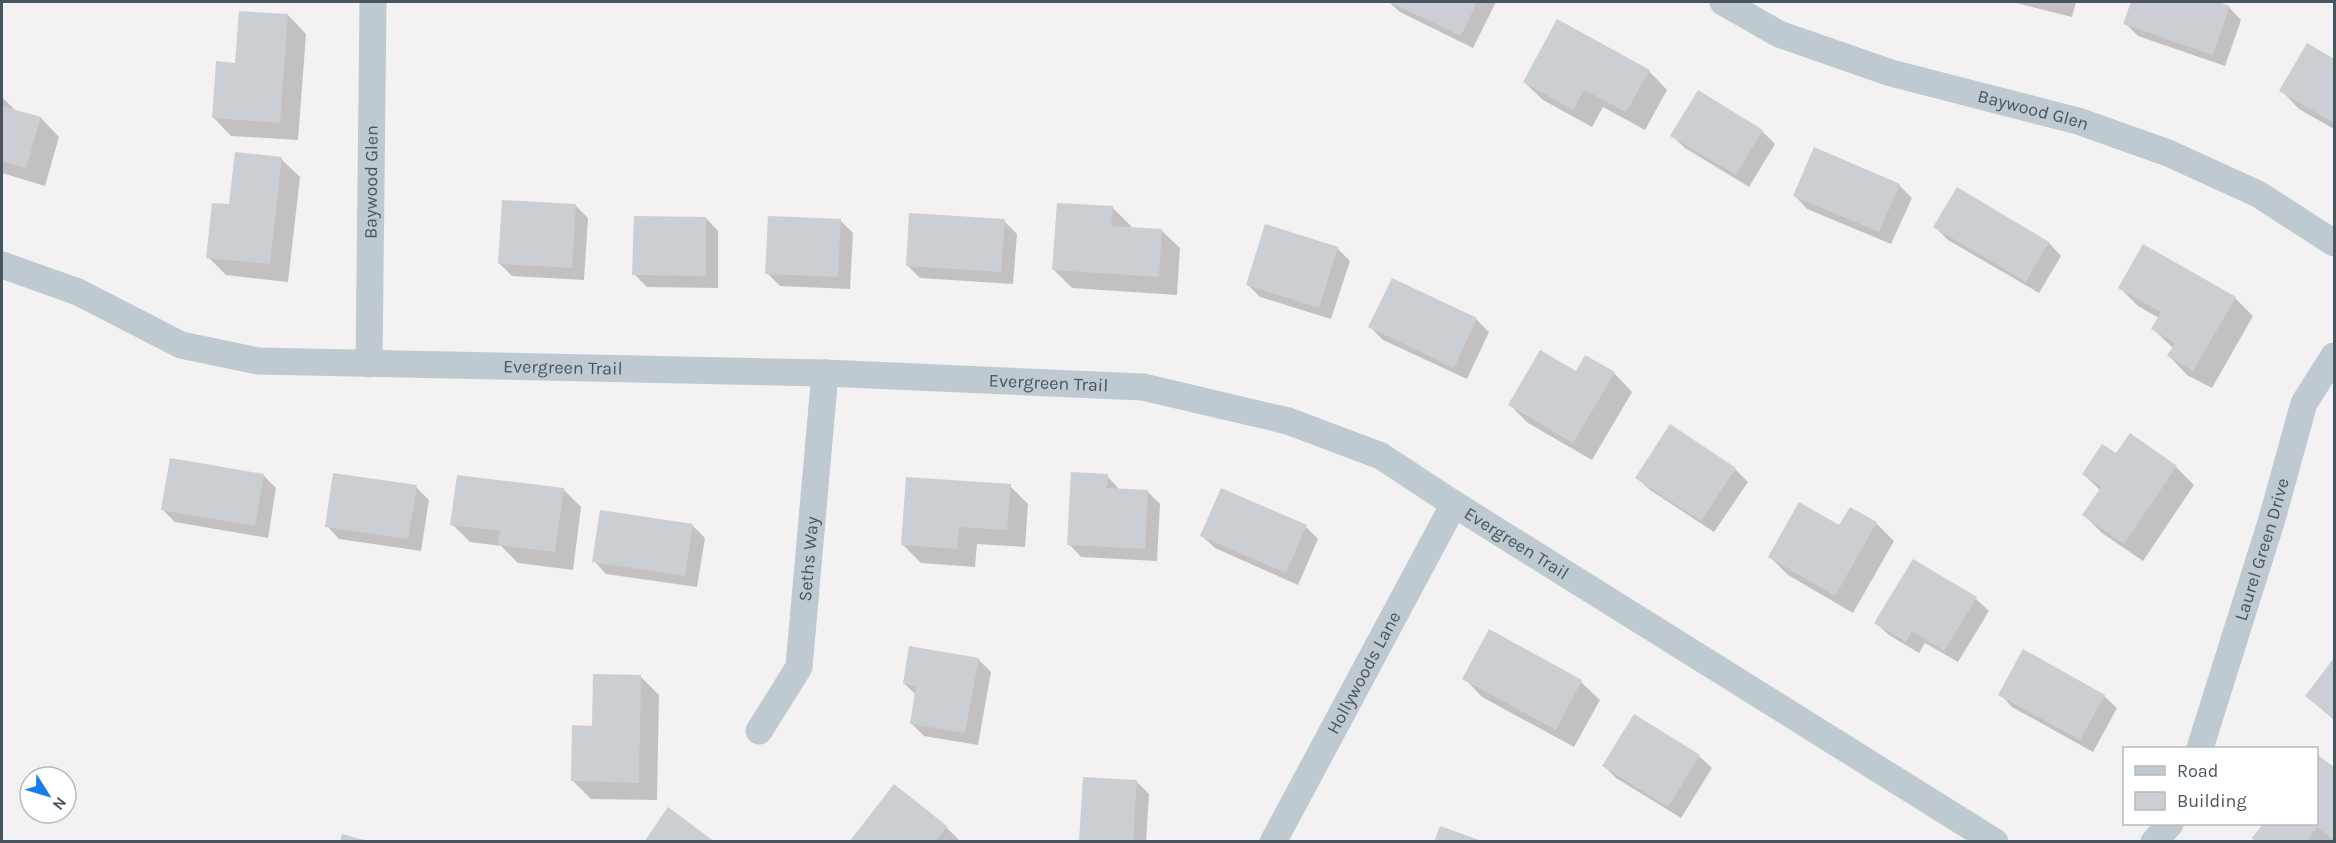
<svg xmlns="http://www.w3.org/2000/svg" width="2336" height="843" viewBox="0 0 2336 843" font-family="Karla,sans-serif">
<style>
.shadow{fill:#0003}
.building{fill:#cbced3}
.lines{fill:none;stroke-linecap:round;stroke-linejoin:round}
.street{stroke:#bec9d0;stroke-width:27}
.labels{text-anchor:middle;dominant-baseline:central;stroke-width:5;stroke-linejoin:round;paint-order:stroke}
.street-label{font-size:18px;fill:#48555f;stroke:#fff}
</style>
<rect width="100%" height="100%" fill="#f3f1f1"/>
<path class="shadow" d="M1389 2H1496L1473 48 1400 12Z
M2012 2H2076L2072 17Z
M2133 2H2213L2229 7 2241 20 2225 66 2138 36 2125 23Z
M288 15 306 34 298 140 231 136 213 117 237 64Z
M2308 45 2334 60V129L2299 109 2281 90Z
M1649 71 1667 90 1645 130 1603 107 1592 127 1543 100 1524 82Z
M2 97 16 111 41 118 59 137 45 186 2 173Z
M1762 131 1775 144 1749 187 1685 148 1672 136Z
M281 159 300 177 288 282 226 275 208 257 230 206Z
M1899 185 1912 198 1891 244 1807 209 1795 196Z
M1958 189 2049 243 2061 256 2039 293 1948 240 1935 227Z
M575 205 588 218 584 280 512 276 500 264Z
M1112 207 1131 226 1130 228 1161 230 1180 248 1177 295 1072 288 1054 270Z
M706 218 718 231V288L647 287 634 274Z
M840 220 853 233 850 289 780 286 767 273Z
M1004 221 1017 234 1013 284 920 278 907 265Z
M1337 248 1350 261 1331 319 1260 297 1247 284Z
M2120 288 2235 298 2253 316 2212 388 2187 375 2169 356 2173 348 2153 329 2159 318 2138 306Z
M1476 319 1489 332 1467 379 1383 340 1370 327Z
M1576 373H1614L1632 392 1592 460 1528 423 1510 405Z
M2116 456 2176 467 2194 485 2143 561 2102 533 2084 515 2101 491 2083 474Z
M1735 469 1748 482 1714 532 1650 490 1637 478Z
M264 476 276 488 268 538 175 522 162 509Z
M1107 476 1120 490 1147 491 1160 504 1157 561 1081 557 1069 544Z
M1010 486 1028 504 1025 547 977 544 975 567 921 563 902 544Z
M416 487 429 500 421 551 339 539 327 526Z
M563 489 581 507 573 570 518 563 501 546 470 542 452 524Z
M1876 523 1894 541 1853 613 1788 575 1770 557 1839 527Z
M692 525 705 538 697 587 606 574 594 561Z
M1306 527 1318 539 1298 585 1215 548 1202 536Z
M1976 599 1989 611 1958 662 1925 643 1919 653 1889 635 1876 623Z
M1490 631 1581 682 1600 700 1574 747 1482 697 1464 678Z
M978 659 991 672 978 745 924 736 911 723 916 695 904 683Z
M2334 661V720L2307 696Z
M640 676 659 695 657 800 591 799 573 781 593 727Z
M2000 694 2104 696 2117 708 2093 752 2012 707Z
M2316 755 2334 769V842H2257L2254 838 2265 824H2316Z
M1699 756 1712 768 1681 818 1616 778 1604 766Z
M1137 782 1149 794 1146 842H1080Z
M946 827 961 842H851Z"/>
<path class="building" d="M1389 2H1477L1461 36Z
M2131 2H2218L2230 6 2213 55 2123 24Z
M239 11 288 14 280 123 212 118 216 61 235 63Z
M1557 19 1650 70 1626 112 1584 90 1573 110 1523 82Z
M2307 43 2334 59V123L2279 91Z
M1698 90 1763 130 1736 175 1670 136Z
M2 106 41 117 26 168 2 161Z
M1814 147 1900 184 1879 232 1793 196Z
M235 152 282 157 270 264 206 258 212 203 229 204Z
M1957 187 2049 242 2026 282 1933 227Z
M502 200 576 204 572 268 498 264Z
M1057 203 1113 206 1111 226 1162 229 1159 277 1052 270Z
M909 213 1005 219 1001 272 906 266Z
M634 216 706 217V276L632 275Z
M768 216 841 219 838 277 765 274Z
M1265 224 1338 247 1319 308 1246 285Z
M2143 244 2236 297 2193 371 2167 356 2175 343 2151 329 2161 312 2118 288Z
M1392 278 1477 318 1454 368 1368 327Z
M1540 350 1576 371 1585 355 1615 372 1573 443 1508 405Z
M1670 424 1736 468 1701 521 1635 478Z
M2130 433 2177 466 2124 544 2082 515 2101 487 2082 474 2102 444 2116 453Z
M170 458 264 474 255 526 161 510Z
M1071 472 1108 474 1107 488 1148 490 1145 549 1067 545Z
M333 473 417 485 408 539 325 527Z
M457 475 564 488 555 552 498 545 500 531 450 525Z
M906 477 1011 484 1007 530 959 527 957 549 901 545Z
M1221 488 1307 525 1286 573 1200 536Z
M1799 502 1839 525 1850 507 1877 522 1835 596 1768 557Z
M600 510 693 524 685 576 592 562Z
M1913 559 1977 597 1944 651 1912 631 1906 642 1874 623Z
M1489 629 1582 680 1556 730 1462 679Z
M909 646 979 658 965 733 910 724 916 686 903 684Z
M2023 649 2105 695 2080 740 1998 695Z
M2334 658V719L2305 696Z
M593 674 641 675 639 783 571 781 572 725 592 726Z
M1634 714 1700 755 1668 807 1602 766Z
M2316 754 2334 767V840L2317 827 2307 842H2256L2252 838 2263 824H2316Z
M1083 777 1137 780 1133 842H1079Z
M894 784 947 826 935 842H849Z
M668 807 715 842H644Z
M1440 826 1482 841V842H1434Z
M342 834 368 841V842H340Z"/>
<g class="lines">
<g class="street">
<path id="s1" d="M1723 2 1779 34 1891 73 2078 121 2168 153 2258 194 2334 243"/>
<path id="s2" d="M2 265 78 292 181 345 258 361 825 373 1143 387 1288 421 1381 456 1454 504 1995 842"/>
<path id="s3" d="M369 364 373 2"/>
<path id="s4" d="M759 731 799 667 825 373"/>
<path id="s5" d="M2200 748 2272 519 2304 403 2334 356"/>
<path id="s6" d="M1273 842 1454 504"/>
<path d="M2154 842 2170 824"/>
</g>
</g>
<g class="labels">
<g class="street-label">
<text stroke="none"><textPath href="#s1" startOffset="330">Baywood Glen</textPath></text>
<text stroke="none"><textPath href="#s3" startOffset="182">Baywood Glen</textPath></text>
<text stroke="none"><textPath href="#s2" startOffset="580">Evergreen Trail</textPath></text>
<text stroke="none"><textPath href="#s2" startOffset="1066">Evergreen Trail</textPath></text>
<text stroke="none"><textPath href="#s2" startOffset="1570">Evergreen Trail</textPath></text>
<text stroke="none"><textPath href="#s5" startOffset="208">Laurel Green Drive</textPath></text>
<text stroke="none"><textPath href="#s4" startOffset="184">Seths Way</textPath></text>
<text stroke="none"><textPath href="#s6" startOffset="192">Hollywoods Lane</textPath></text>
</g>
</g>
<rect width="2336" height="843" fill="none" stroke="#48555f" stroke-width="6"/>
<rect x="2123" y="747" width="195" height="78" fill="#ffffff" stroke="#b6bbbf" stroke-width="1.5"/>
<rect x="2135" y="766" width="30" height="9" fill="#bec9d0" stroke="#b6bbbf" stroke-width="1.5"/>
<text x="2177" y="777" font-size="18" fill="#48555f">Road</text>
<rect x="2135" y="792" width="30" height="18" fill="#cbced3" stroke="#b6bbbf" stroke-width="1.5"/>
<text x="2177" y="807" font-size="18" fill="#48555f">Building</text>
<g transform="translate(48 795) rotate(127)"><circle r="28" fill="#ffffff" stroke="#b6bbbf" stroke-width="1.5"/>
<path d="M0-4.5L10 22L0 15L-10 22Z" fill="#157ee9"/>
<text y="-9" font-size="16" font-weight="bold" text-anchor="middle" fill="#48555f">N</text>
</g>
</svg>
